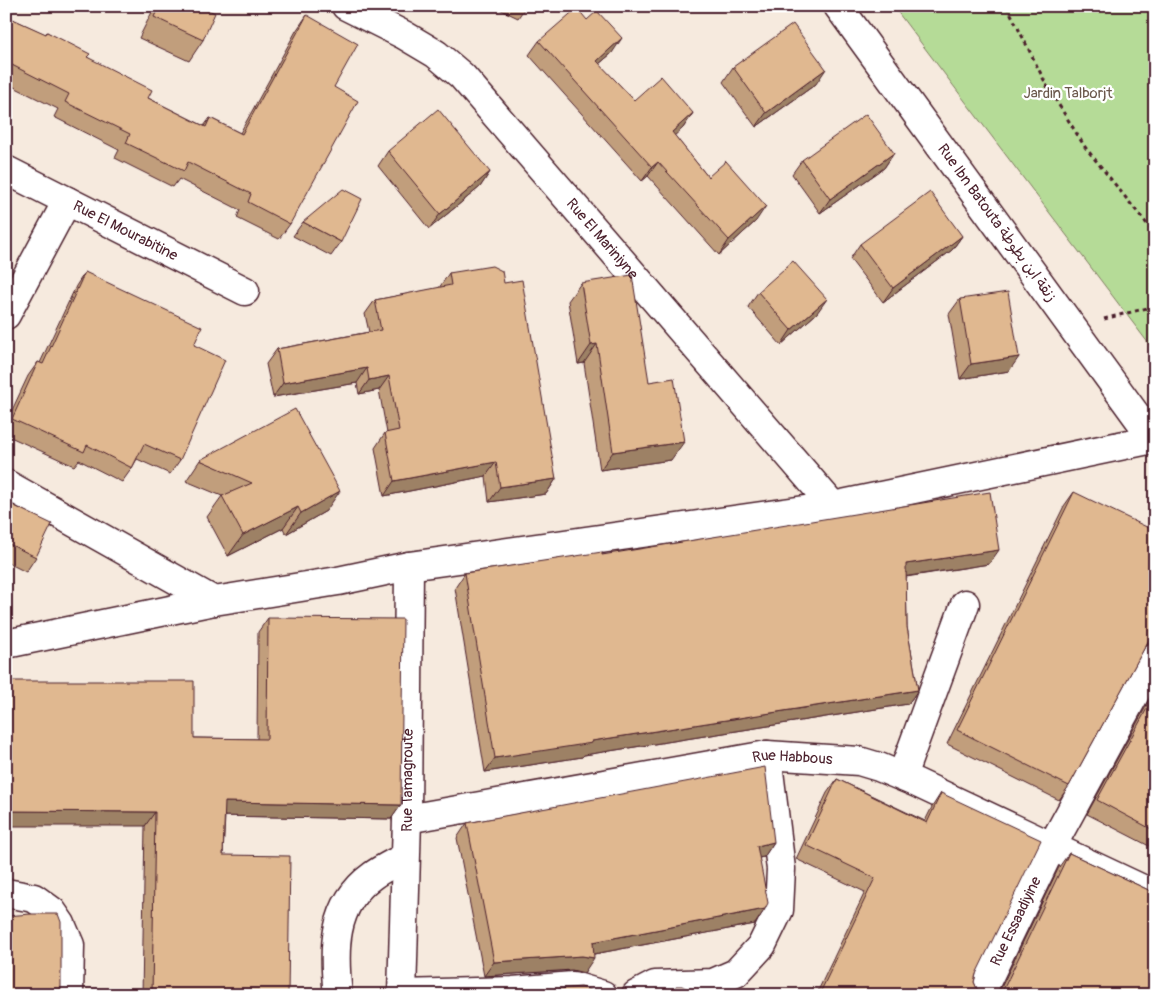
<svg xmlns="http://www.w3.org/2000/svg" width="1161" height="1001" viewBox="0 0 1161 1001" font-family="Pangolin,'Playpen Sans Arabic',sans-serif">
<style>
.green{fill:#b5db97;stroke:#807d61}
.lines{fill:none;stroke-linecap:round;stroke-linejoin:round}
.minor-casing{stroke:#4a1f2b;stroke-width:31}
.path{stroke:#4a1f2b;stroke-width:3;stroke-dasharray:4 4;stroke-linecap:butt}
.minor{stroke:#fff;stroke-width:28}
.wall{fill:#c19e7c;stroke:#4a1f2b}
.shaded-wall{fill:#9d8165;stroke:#4a1f2b}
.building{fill:#e0b890;stroke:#4a1f2b}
.labels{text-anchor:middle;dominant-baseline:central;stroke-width:4.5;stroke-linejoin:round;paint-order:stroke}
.park-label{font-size:15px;fill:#6a574b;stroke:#fff}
.street-label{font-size:15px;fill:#4a1f2b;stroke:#fff}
</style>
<rect width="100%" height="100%" fill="#f6eade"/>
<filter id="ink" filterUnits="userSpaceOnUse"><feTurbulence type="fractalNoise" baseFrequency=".02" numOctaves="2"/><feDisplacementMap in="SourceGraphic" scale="10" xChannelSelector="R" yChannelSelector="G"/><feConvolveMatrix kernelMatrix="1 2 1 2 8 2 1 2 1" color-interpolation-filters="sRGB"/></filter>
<g filter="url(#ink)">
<path class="green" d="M893 6H1155V352Z"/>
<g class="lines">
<g class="minor-casing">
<g id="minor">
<path id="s1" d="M346 6 404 35 436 54 462 76 833 506"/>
<path d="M838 6 1155 441"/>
<path id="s2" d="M6 170 245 291"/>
<path d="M6 315 67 201"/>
<path d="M6 484 214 601"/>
<path d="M6 644 214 601 338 581 409 566 833 506 1153 439"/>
<path d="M902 776 965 604"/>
<path id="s3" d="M407 819 767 755 859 761 879 767 917 783 1155 895"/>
<path d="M6 893 34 898 52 911 61 924 70 945 69 995"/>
<path d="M402 994 513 991 573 986 603 995"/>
<path d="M338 995C333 951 332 905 372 876 381 869 394 863 405 857"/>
<path id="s4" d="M402 995 407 819 409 566"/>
<path d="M636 995 655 985 713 983 736 973 762 945 779 910 781 869 767 755"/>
<path id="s5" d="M980 995 1052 846 1155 657"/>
</g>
</g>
<path class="path" d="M1007 6 1047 86 1085 147 1155 234
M1104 319 1155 306"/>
<use href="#minor" class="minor"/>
</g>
<path class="wall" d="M149 6H200L203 40 189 61 139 38 154 8Z
M493 6H526L518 18Z
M307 15 334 87 290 224 279 239 237 218 240 210 179 179 173 187 115 158 119 150 54 117 58 109 6 83V16L45 34 47 32 87 57 148 98 204 126 210 118 240 133 296 31Z
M539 41 612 53 599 64 634 100 693 113 683 128 674 135 708 177 756 221 719 255 648 176 642 181 529 55Z
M733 67 816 84 756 127 723 82Z
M388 151 490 172 480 187 429 229 378 166Z
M894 153 884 168 820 213 792 174 802 160Z
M303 222 341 242 331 256 293 236Z
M962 236 952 250 883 302 850 259 860 244Z
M85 272 194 345 180 460 170 474 137 459 132 468 122 482 79 460 74 466 6 435V423L28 376 38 362 40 363 76 286Z
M449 273 504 283 556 479 546 494 489 502 486 476 384 496 375 448 385 433H387L379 390 359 394 357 383 273 397 266 364 277 349 369 332 365 314 375 300 439 288Z
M581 283 649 382 671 460 600 470 584 363 578 364 568 301Z
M758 292 817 313 781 345 748 307Z
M960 299 1009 371 960 379 949 314Z
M200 460 326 511 286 534 283 528 228 556 207 517 222 496 186 481Z
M1074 492 1154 641 1147 643 1146 645 1069 786 1059 800 947 744 1064 506Z
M6 502 36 557 26 572 6 562Z
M602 555 989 564 906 577 907 627 918 690 908 704 584 755 582 757 485 772 455 588 465 573Z
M268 618 401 805 391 819 225 816 223 855 288 995H142L145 826 194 738 257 739 258 632Z
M1155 690V849L1087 814Z
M837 779 925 821 932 807 941 793 976 974 974 982 977 989 983 995H816L865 892 796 859 827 793Z
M467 823 774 842 764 857 759 858 765 909 755 924 594 954 584 973 572 970 484 976 457 838Z
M1069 853 1155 893 998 994 1059 867Z"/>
<path class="shaded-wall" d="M622 38 612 53 586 75 597 61Z
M826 69 816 84 756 127 766 113Z
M693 113 683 128 662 147 672 132Z
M894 153 884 168 820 213 830 199Z
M658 162 648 176 642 181 652 167Z
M490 172 480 187 429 229 440 214Z
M766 206 756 221 719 255 729 240Z
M962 236 952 250 883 302 893 288Z
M827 299 817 313 781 345 791 330Z
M597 344 584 363 578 364 591 345Z
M1019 357 1009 371 960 379 971 364Z
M367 368 357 383 273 397 283 383Z
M389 376 379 390 359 394 369 380Z
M684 442 671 460 600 470 613 452Z
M496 462 486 476 384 496 394 481Z
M556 479 546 494 489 502 500 487Z
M340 491 326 511 286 534 301 513Z
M298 507 283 528 228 556 243 535Z
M999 550 989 564 896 578 906 564Z
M1155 632V642L1147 643 1141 650 1151 636Z
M918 690 908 704 584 755 582 757 485 772 495 758 592 741Z
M225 802 401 805 391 819 215 816Z
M6 811 155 812 145 826H6Z
M774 842 764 857 747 860 757 846Z
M765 909 755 924 583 956 593 942Z
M582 956 594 958 584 973 572 970 484 976 494 962Z"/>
<path class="building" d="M159 6H200L215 13 203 40 154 17Z
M577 8 587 20 597 11 622 38 597 61 634 100 661 76 693 113 672 132 708 177 726 161 766 206 729 240 658 162 652 167 539 41Z
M307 15 358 44 334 87 358 101 290 224 248 202 251 194 188 162 184 171 126 143 130 134 65 102 69 94 6 62V16L46 34 47 32 90 54 87 57 152 90 148 98 206 127 210 118 242 134Z
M793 24 826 69 766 113 733 67Z
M438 109 490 172 440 214 388 151Z
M866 114 894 153 830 199 802 160Z
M343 189 362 199 341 242 303 222Z
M930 192 962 236 893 288 860 244Z
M793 261 827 299 791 330 758 292Z
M492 266 502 271 504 283 522 280 556 479 500 487 496 462 394 481 385 433 399 430 389 376 369 380 367 368 283 383 277 349 381 330 375 300 451 285 449 273Z
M85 272 202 327 194 345 225 360 180 460 144 444 132 468 87 445 84 452 12 419 38 362 43 364Z
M632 275 649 382 674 378 684 442 613 452 597 344 591 345 581 283Z
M1008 292 1019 357 971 364 960 299Z
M295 409 340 491 301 513 298 507 243 535 222 496 252 483 200 460Z
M990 492 999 550 906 564 907 627 918 690 592 741V743L495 758 465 573 602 552V555Z
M1074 492 1155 531V632L1151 636 1069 786 957 730Z
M6 502 52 524 36 557 9 544 6 551Z
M268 618 403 619 401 805 225 802 223 855 290 856 288 995H152L155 812 6 811V681H194V738L267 739Z
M1155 694V831L1097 800Z
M765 767 774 842 757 846 768 903 765 909 593 942 594 958 582 956 494 962 467 823Z
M837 779 927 823 941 793 1041 840 976 974 974 982 977 989 983 995H819L875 878 806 845Z
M1069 853 1155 893V995H996L998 994 1004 988Z
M31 914H58L61 922V995H6V916Z
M676 986H682L700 995H672Z
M581 987 594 991V995H454V994L524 992Z"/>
</g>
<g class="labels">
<g class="park-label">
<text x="1068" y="93">Jardin Talborjt</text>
</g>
<g class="street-label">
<text transform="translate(997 223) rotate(54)">Rue Ibn Batouta زنقة ابن بطوطة</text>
<text stroke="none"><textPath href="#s2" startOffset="134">Rue El Mourabitine</textPath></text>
<text stroke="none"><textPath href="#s1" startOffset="351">Rue El Mariniyne</textPath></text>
<text stroke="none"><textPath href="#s3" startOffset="391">Rue Habbous</textPath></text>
<text stroke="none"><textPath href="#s4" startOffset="215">Rue Tamagroute</textPath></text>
<text stroke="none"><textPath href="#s5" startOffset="82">Rue Essaadiyine</textPath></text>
</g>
</g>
<rect width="1161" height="1001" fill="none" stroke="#fff" stroke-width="25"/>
<rect x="12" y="12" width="1136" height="976" fill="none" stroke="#4a1f2b" stroke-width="2" filter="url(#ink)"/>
</svg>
